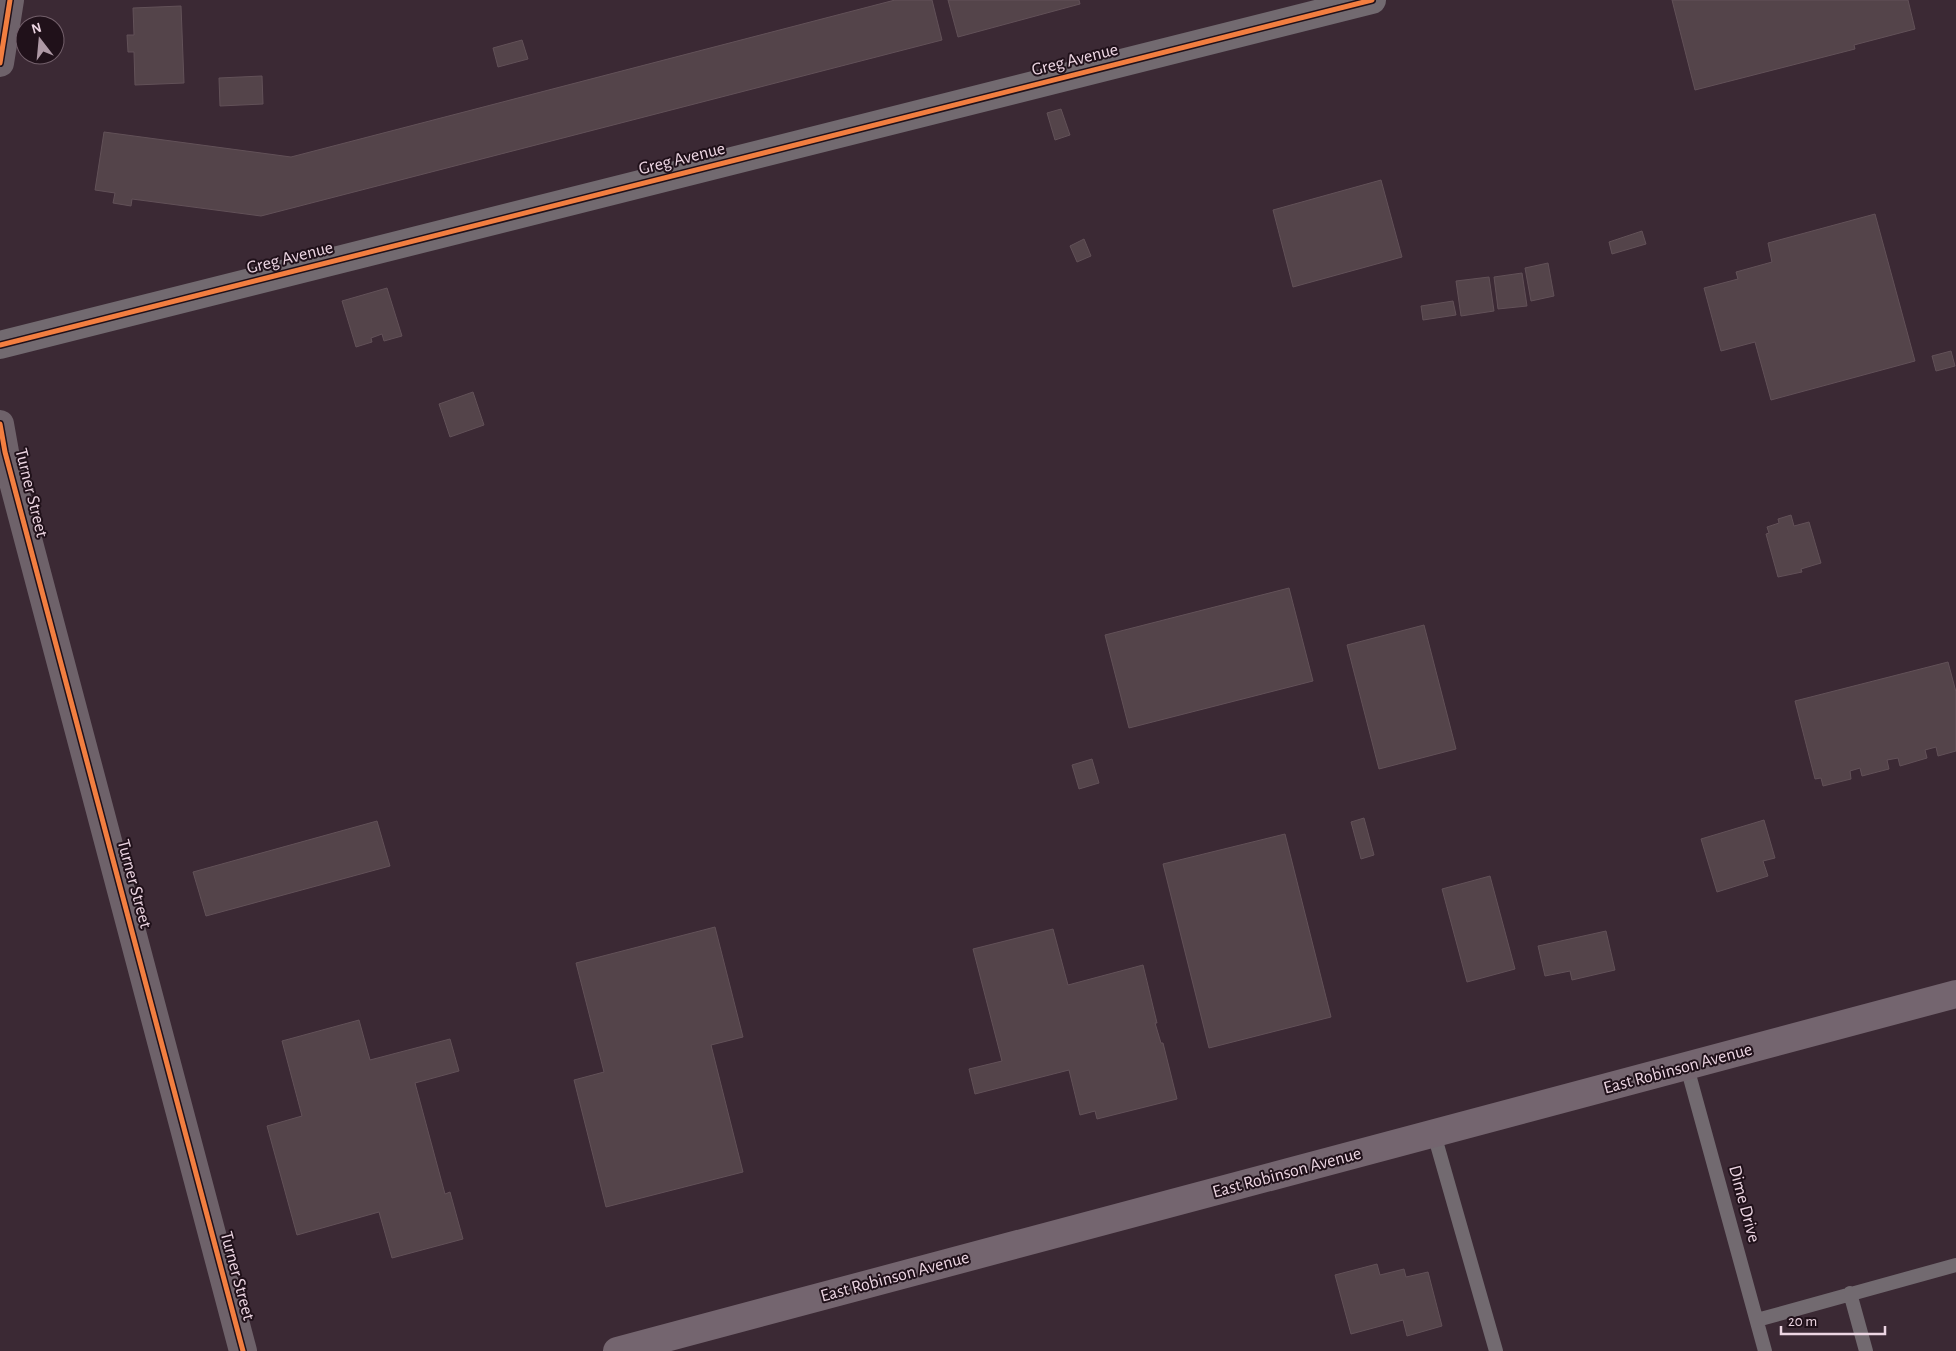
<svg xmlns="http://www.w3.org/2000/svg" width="1956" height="1351" viewBox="0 0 1956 1351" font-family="'Alegreya Sans',sans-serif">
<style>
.building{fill:#54444a;stroke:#625158}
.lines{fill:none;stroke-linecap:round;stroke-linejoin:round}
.lane{stroke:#726a70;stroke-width:14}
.street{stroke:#726a70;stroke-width:28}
.secondary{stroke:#6e626a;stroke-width:28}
.highway{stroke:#74656f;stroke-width:28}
.cycleway-casing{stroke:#20111a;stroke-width:8}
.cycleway{stroke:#f27e40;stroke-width:5}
.labels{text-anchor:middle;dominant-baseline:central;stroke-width:4;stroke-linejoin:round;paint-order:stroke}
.street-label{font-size:18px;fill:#ecd5e2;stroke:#20111a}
</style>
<rect width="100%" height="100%" fill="#3b2934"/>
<path class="building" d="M895 0H932L942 40 261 216 132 199 131 206 113 203 115 193 95 190 104 132 291 157Z
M948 0H1079L1080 4 958 37Z
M1672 0H1908L1915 29 1854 45 1855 49 1695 90Z
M181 6 184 83 135 85 134 52H128L127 35H134L133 8Z
M522 40 528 59 498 67 493 48Z
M262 76 263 104 220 106 219 78Z
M1061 109 1070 135 1055 140 1047 113Z
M1381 180 1402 257 1293 287 1273 210Z
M1875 214 1915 361 1771 400 1755 342 1721 351 1704 288 1738 279 1736 272 1772 262 1768 243Z
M1642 231 1646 244 1612 254 1609 242Z
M1084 239 1091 256 1077 262 1070 246Z
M1548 263 1554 296 1531 301 1525 268Z
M1522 273 1527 306 1498 309 1494 277Z
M1489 277 1494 311 1461 316 1456 281Z
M387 288 402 336 384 341 382 334 371 338 372 342 356 347 342 301Z
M1453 301 1456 315 1423 320 1421 306Z
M1951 351 1955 366 1936 371 1932 356Z
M473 392 484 425 450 437 439 404Z
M1791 515 1794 526 1809 522 1821 563 1801 569 1802 572 1778 577 1766 534 1769 533 1767 527 1779 523 1778 519Z
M1289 588 1313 681 1129 728 1105 635Z
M1424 625 1456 749 1379 769 1347 645Z
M1948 662 1956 692V751L1938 756 1936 747 1925 750 1927 758 1900 766 1898 758 1887 760 1889 769 1862 776 1860 768 1850 771 1851 779 1823 786 1821 778 1815 779 1795 701Z
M1092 759 1099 783 1079 789 1072 765Z
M1364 818 1374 855 1361 859 1351 822Z
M1764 820 1775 858 1763 861 1768 876 1717 892 1701 839Z
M377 821 390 866 206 916 193 872Z
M1285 834 1331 1017 1209 1048 1163 864Z
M1490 876 1515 969 1467 982 1442 889Z
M715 927 743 1037 711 1045 743 1172 606 1207 574 1080 604 1072 576 963Z
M1053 929 1068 985 1143 965 1157 1023H1155L1161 1043H1163L1177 1099 1097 1119 1095 1111 1080 1115 1069 1070 975 1094 969 1069 1002 1061 973 949Z
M1606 931 1615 970 1572 980 1570 971 1545 976 1538 946Z
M359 1020 370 1060 450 1039 459 1071 415 1083 445 1194 450 1192 463 1239 392 1258 379 1212 297 1235 267 1126 302 1116 282 1041Z
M1377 1264 1380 1275 1404 1269 1406 1277 1428 1272 1442 1326 1407 1336 1403 1320 1351 1334 1335 1275Z"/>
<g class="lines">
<path class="lane" d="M1687 1067 1765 1351
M1434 1134 1496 1351
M1850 1293 1866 1351
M1757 1320 1956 1265"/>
<path class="street" d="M0 345 1372 0"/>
<path class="secondary" d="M0 63 10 0
M0 424 5 452 243 1351"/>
<path class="highway" d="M617 1351 1956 994"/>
<g class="cycleway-casing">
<path id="cycleway" d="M0 63 10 0
M0 345 1372 0
M0 424 5 452 243 1351"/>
</g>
<use href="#cycleway" class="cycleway"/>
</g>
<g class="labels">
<g class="street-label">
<text transform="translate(1075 60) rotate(-14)">Greg Avenue</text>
<text transform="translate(682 159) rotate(-14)">Greg Avenue</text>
<text transform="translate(290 258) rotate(-14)">Greg Avenue</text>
<text transform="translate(31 493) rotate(76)">Turner Street</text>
<text transform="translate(134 884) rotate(75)">Turner Street</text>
<text transform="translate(1678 1069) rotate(-15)">East Robinson Avenue</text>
<text transform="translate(1287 1173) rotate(-15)">East Robinson Avenue</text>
<text transform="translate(1744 1204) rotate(75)">Dime Drive</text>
<text transform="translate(237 1276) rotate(75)">Turner Street</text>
<text transform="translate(895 1277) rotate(-15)">East Robinson Avenue</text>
</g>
</g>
<g transform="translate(40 40) rotate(344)"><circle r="24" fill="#20111a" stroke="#725f6a"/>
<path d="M0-4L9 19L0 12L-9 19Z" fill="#ae99a5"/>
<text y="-8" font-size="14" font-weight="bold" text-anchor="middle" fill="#ecd5e2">N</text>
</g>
<path d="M1781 1326v8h104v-8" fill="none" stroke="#ecd5e2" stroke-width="2.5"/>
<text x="1788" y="1326" font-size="15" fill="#ecd5e2" stroke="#20111a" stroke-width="4" paint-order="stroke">20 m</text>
</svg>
